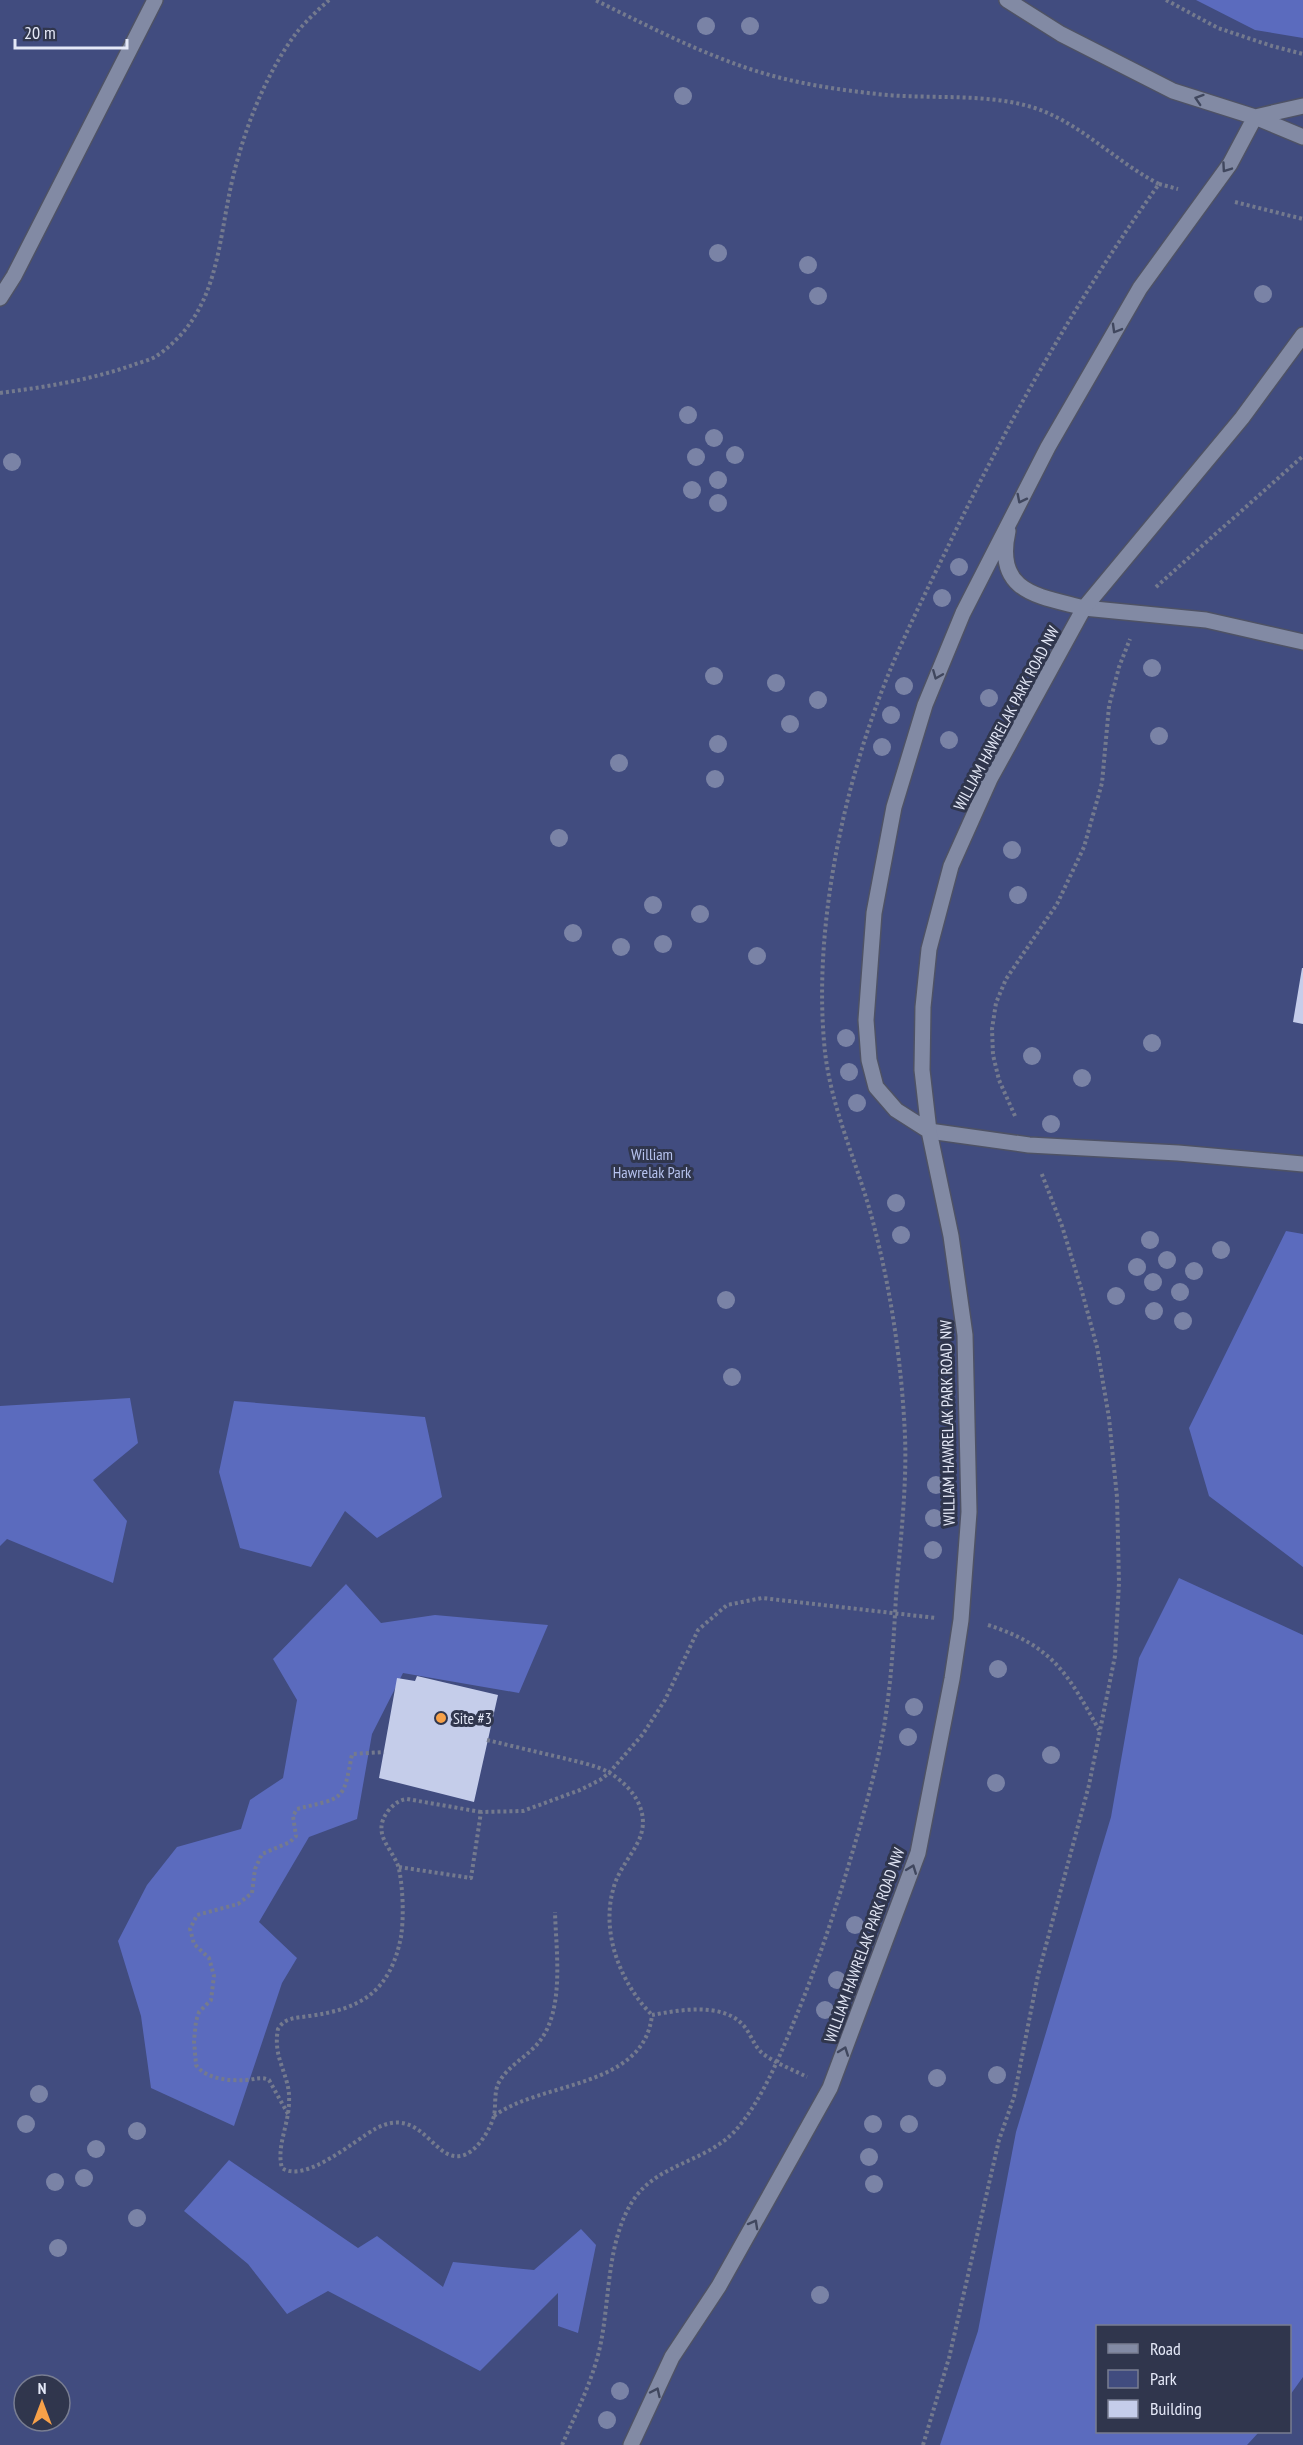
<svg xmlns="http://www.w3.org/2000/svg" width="1303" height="2445" viewBox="0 0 1303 2445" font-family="'PT Sans Narrow',sans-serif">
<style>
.green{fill:#414c7f;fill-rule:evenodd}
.forest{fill:#5b6bbe}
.building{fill:#c5cdea}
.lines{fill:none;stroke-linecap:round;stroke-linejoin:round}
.service-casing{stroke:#4e5265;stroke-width:18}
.minor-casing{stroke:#4e5265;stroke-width:18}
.path{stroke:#747a8e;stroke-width:4;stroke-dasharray:3 3;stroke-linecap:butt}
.service{stroke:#828aa4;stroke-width:15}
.minor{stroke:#828aa4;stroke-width:15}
.tree{fill:#7a83a6}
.oneway{stroke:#40475e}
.poi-dot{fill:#f7a149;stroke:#30364d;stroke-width:2}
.labels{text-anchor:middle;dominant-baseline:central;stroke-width:6;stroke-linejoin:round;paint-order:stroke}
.street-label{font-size:16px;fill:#e4e8f7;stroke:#30364d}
.park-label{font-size:16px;fill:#b6c2ee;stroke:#30364d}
.poi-label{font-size:16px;fill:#e4e8f7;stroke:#30364d;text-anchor:start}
</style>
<rect width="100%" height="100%" fill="#30364d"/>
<path class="green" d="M0 0H1303V2445H0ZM1098 2326H1290V2432H1098ZM24 2385H60V2421H24Z"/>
<path class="forest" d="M1196 0H1303V38L1255 30Z
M1286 1231 1303 1234V1567L1209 1496 1189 1428Z
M130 1398 138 1443 93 1480 127 1521 113 1583 7 1539 0 1546V1406Z
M234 1401 425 1417 442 1497 377 1538 345 1511 311 1567 240 1548 219 1472Z
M1179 1578 1303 1635V2377L1290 2395V2326H1098V2432H1259L1247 2445H940L978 2331 1016 2132 1111 1817 1139 1658Z
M346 1584 381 1623 435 1615 548 1625 519 1693 403 1673 372 1734 357 1819 309 1837 259 1922 297 1958 282 1983 234 2126 151 2088 141 2016 118 1941 147 1885 177 1847 241 1829 250 1800 283 1778 297 1700 273 1659Z
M229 2160 358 2248 377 2236 443 2287 453 2262 534 2270 581 2229 596 2245 578 2333 558 2326V2293L480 2371 328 2291 287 2314 248 2264 184 2211Z"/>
<path class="building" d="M1302 968H1303V1024L1293 1022Z
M417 1676 498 1695 474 1802 379 1778 397 1678 415 1681Z"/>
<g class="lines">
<g class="service-casing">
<path id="service" d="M0 298 14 276 155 0
M1084 608 1206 620 1303 642
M929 1131 1029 1145 1178 1153 1303 1164"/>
</g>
<g class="minor-casing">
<path id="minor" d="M1007 0 1061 34 1173 91 1255 117 1303 137
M1255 117 1303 106
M1008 531C994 593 1039 596 1084 608
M929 1131 896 1110 876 1087 869 1060 866 1020 874 913 894 807 925 705 963 613 1048 447 1140 288 1230 164 1255 117
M631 2445 672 2357 719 2286 830 2088 918 1853 952 1679 961 1620 969 1512 965 1335 951 1236 929 1131 922 1070 923 1007 929 949 951 866 990 779 1084 608 1242 418 1303 335"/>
</g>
<path class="path" d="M1166 0 1218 28 1272 46 1303 54
M1159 184 1178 189
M1235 202 1303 219
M0 393C45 387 90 380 133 365 141 362 151 360 158 355 220 311 217 244 233 177 245 127 266 73 297 32 306 21 318 10 329 0
M1156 587 1303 456
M1015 1116 999 1080 993 1055 992 1029 996 1003 1006 979 1057 904 1084 847 1102 783 1109 706 1119 667 1130 639
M988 1625C1053 1646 1068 1674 1099 1730
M487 1740C512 1746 537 1752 563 1758 578 1762 596 1765 610 1773 634 1788 652 1814 638 1842 630 1858 617 1872 613 1890 601 1934 621 1984 652 2015
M481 1812 407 1799C399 1800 394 1804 388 1811 370 1835 394 1849 399 1869 403 1889 404 1917 401 1937 390 1992 361 2009 309 2016 297 2018 285 2017 278 2029 272 2059 291 2076 289 2102 289 2124 276 2147 282 2168 305 2184 355 2140 375 2129 421 2104 432 2160 460 2156 476 2154 490 2130 494 2116 496 2105 494 2094 498 2084 507 2066 527 2057 539 2042 565 2010 556 1951 555 1912
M399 1867 471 1878 481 1812 523 1811 580 1790 600 1780 609 1773 643 1734 665 1700 698 1630 727 1605 762 1598 936 1618
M652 2015C679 2010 722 2002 743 2025 750 2032 753 2044 761 2052 774 2063 792 2069 807 2077
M288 2114 269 2080C260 2076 254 2080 245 2080 229 2081 206 2079 196 2065L194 2041 196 2021 199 2012 211 2000 214 1976 209 1958 194 1944 190 1929 197 1915 238 1904 252 1893 255 1869 262 1854 290 1842 296 1836 293 1816 297 1809C344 1797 343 1803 352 1754L384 1752
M494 2116C541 2081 644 2089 652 2015
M562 2445C577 2411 594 2378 601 2342 610 2296 607 2239 634 2199 658 2164 705 2162 734 2132 760 2104 779 2058 793 2024 820 1959 841 1893 860 1826 871 1787 882 1747 887 1706 892 1670 894 1633 896 1596 900 1543 907 1489 905 1436 902 1368 892 1296 875 1230 861 1171 832 1113 825 1052 812 929 844 781 891 668 910 623 933 578 954 534 1013 413 1080 294 1159 184 1116 162 1082 124 1035 108 984 92 930 100 877 94 832 89 787 82 744 67 692 49 644 24 595 0
M923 2445 949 2358 999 2140 1014 2097 1038 1975 1089 1785 1115 1656 1119 1583 1117 1497 1109 1418 1097 1347 1081 1288 1062 1226 1041 1172"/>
<use href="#service" class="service"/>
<use href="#minor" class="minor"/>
</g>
<g class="tree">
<circle cx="706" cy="26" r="9"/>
<circle cx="750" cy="26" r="9"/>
<circle cx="683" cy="96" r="9"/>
<circle cx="718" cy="253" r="9"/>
<circle cx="808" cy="265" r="9"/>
<circle cx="1263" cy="294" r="9"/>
<circle cx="818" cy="296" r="9"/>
<circle cx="688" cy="415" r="9"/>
<circle cx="714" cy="438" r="9"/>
<circle cx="735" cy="455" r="9"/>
<circle cx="696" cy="457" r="9"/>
<circle cx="12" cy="462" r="9"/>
<circle cx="718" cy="480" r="9"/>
<circle cx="692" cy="490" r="9"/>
<circle cx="718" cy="503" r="9"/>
<circle cx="959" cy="567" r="9"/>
<circle cx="942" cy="598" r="9"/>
<circle cx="1152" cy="668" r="9"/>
<circle cx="714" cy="676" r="9"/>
<circle cx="776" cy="683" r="9"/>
<circle cx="904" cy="686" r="9"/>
<circle cx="989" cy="698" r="9"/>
<circle cx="818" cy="700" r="9"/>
<circle cx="891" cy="715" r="9"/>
<circle cx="790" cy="724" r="9"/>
<circle cx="1159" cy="736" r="9"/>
<circle cx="949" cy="740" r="9"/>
<circle cx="718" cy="744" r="9"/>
<circle cx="882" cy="747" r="9"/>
<circle cx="619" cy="763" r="9"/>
<circle cx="715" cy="779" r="9"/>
<circle cx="559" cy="838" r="9"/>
<circle cx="1012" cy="850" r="9"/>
<circle cx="1018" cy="895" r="9"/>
<circle cx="653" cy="905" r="9"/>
<circle cx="700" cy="914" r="9"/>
<circle cx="573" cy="933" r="9"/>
<circle cx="663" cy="944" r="9"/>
<circle cx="621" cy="947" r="9"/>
<circle cx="757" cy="956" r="9"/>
<circle cx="846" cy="1038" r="9"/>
<circle cx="1152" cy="1043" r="9"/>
<circle cx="1032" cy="1056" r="9"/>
<circle cx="849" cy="1072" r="9"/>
<circle cx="1082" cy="1078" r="9"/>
<circle cx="857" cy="1103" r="9"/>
<circle cx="1051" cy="1124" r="9"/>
<circle cx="896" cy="1203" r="9"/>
<circle cx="901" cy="1235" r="9"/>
<circle cx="1150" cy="1240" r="9"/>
<circle cx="1221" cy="1250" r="9"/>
<circle cx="1167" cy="1260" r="9"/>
<circle cx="1137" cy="1267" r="9"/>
<circle cx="1194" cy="1271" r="9"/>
<circle cx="1153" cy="1282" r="9"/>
<circle cx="1180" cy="1292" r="9"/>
<circle cx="1116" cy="1296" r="9"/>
<circle cx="726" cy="1300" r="9"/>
<circle cx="1154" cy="1311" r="9"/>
<circle cx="1183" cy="1321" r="9"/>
<circle cx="732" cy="1377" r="9"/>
<circle cx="936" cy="1485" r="9"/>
<circle cx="934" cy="1518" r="9"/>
<circle cx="933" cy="1550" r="9"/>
<circle cx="998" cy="1669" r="9"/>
<circle cx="914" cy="1707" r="9"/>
<circle cx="908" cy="1737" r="9"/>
<circle cx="1051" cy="1755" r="9"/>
<circle cx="996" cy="1783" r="9"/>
<circle cx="855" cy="1925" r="9"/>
<circle cx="837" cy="1980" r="9"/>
<circle cx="825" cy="2010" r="9"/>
<circle cx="997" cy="2075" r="9"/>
<circle cx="937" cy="2078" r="9"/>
<circle cx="39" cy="2094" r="9"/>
<circle cx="26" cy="2124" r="9"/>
<circle cx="873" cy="2124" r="9"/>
<circle cx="909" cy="2124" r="9"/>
<circle cx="137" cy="2131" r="9"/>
<circle cx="96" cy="2149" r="9"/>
<circle cx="869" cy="2157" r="9"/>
<circle cx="84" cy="2178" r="9"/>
<circle cx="55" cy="2182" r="9"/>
<circle cx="874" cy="2184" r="9"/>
<circle cx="137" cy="2218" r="9"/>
<circle cx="58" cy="2248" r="9"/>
<circle cx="820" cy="2295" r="9"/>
<circle cx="620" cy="2391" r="9"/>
<circle cx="607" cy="2420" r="9"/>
</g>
<defs><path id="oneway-chevron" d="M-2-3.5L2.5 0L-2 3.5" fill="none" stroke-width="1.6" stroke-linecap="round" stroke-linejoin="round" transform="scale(1.5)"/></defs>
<g class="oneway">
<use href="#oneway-chevron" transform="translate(1199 99) rotate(-162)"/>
<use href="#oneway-chevron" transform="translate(1226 168) rotate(125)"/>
<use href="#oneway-chevron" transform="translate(1116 329) rotate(120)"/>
<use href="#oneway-chevron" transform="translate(1021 499) rotate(117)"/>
<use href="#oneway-chevron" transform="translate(937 675) rotate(112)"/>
<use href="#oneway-chevron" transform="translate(912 1869) rotate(-69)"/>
<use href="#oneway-chevron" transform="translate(844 2051) rotate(-70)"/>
<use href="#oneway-chevron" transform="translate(754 2224) rotate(-61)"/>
<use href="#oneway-chevron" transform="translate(656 2392) rotate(-65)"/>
</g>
<circle class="poi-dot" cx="441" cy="1718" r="6"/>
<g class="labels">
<g class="street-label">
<text transform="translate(1006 718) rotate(-62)">WILLIAM HAWRELAK PARK ROAD NW</text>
<text transform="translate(947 1423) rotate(-91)">WILLIAM HAWRELAK PARK ROAD NW</text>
<text transform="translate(864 1945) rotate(-70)">WILLIAM HAWRELAK PARK ROAD NW</text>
</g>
<g class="park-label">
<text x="652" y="1154">William<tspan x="652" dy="18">Hawrelak Park</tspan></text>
</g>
<g class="poi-label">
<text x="453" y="1718">Site #3</text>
</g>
</g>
<rect x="1096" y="2325" width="195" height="108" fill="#30364d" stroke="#787d91" stroke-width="1.5"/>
<rect x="1108" y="2344" width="30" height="9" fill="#828aa4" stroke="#787d91" stroke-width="1.5"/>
<text x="1150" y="2355" font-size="18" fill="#e4e8f7">Road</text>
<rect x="1108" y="2370" width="30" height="18" fill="#414c7f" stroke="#787d91" stroke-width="1.5"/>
<text x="1150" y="2385" font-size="18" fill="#e4e8f7">Park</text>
<rect x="1108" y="2400" width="30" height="18" fill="#c5cdea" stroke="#787d91" stroke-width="1.5"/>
<text x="1150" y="2415" font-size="18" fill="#e4e8f7">Building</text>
<g transform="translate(42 2403)"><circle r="28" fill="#30364d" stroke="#787d91" stroke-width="1.5"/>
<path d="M0-4.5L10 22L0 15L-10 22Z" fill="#f7a149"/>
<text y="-9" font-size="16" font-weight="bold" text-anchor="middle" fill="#e4e8f7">N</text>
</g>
<path d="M15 39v9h112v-9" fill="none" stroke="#e4e8f7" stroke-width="3"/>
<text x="24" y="39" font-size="18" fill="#e4e8f7" stroke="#30364d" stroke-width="4.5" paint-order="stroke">20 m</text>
</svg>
